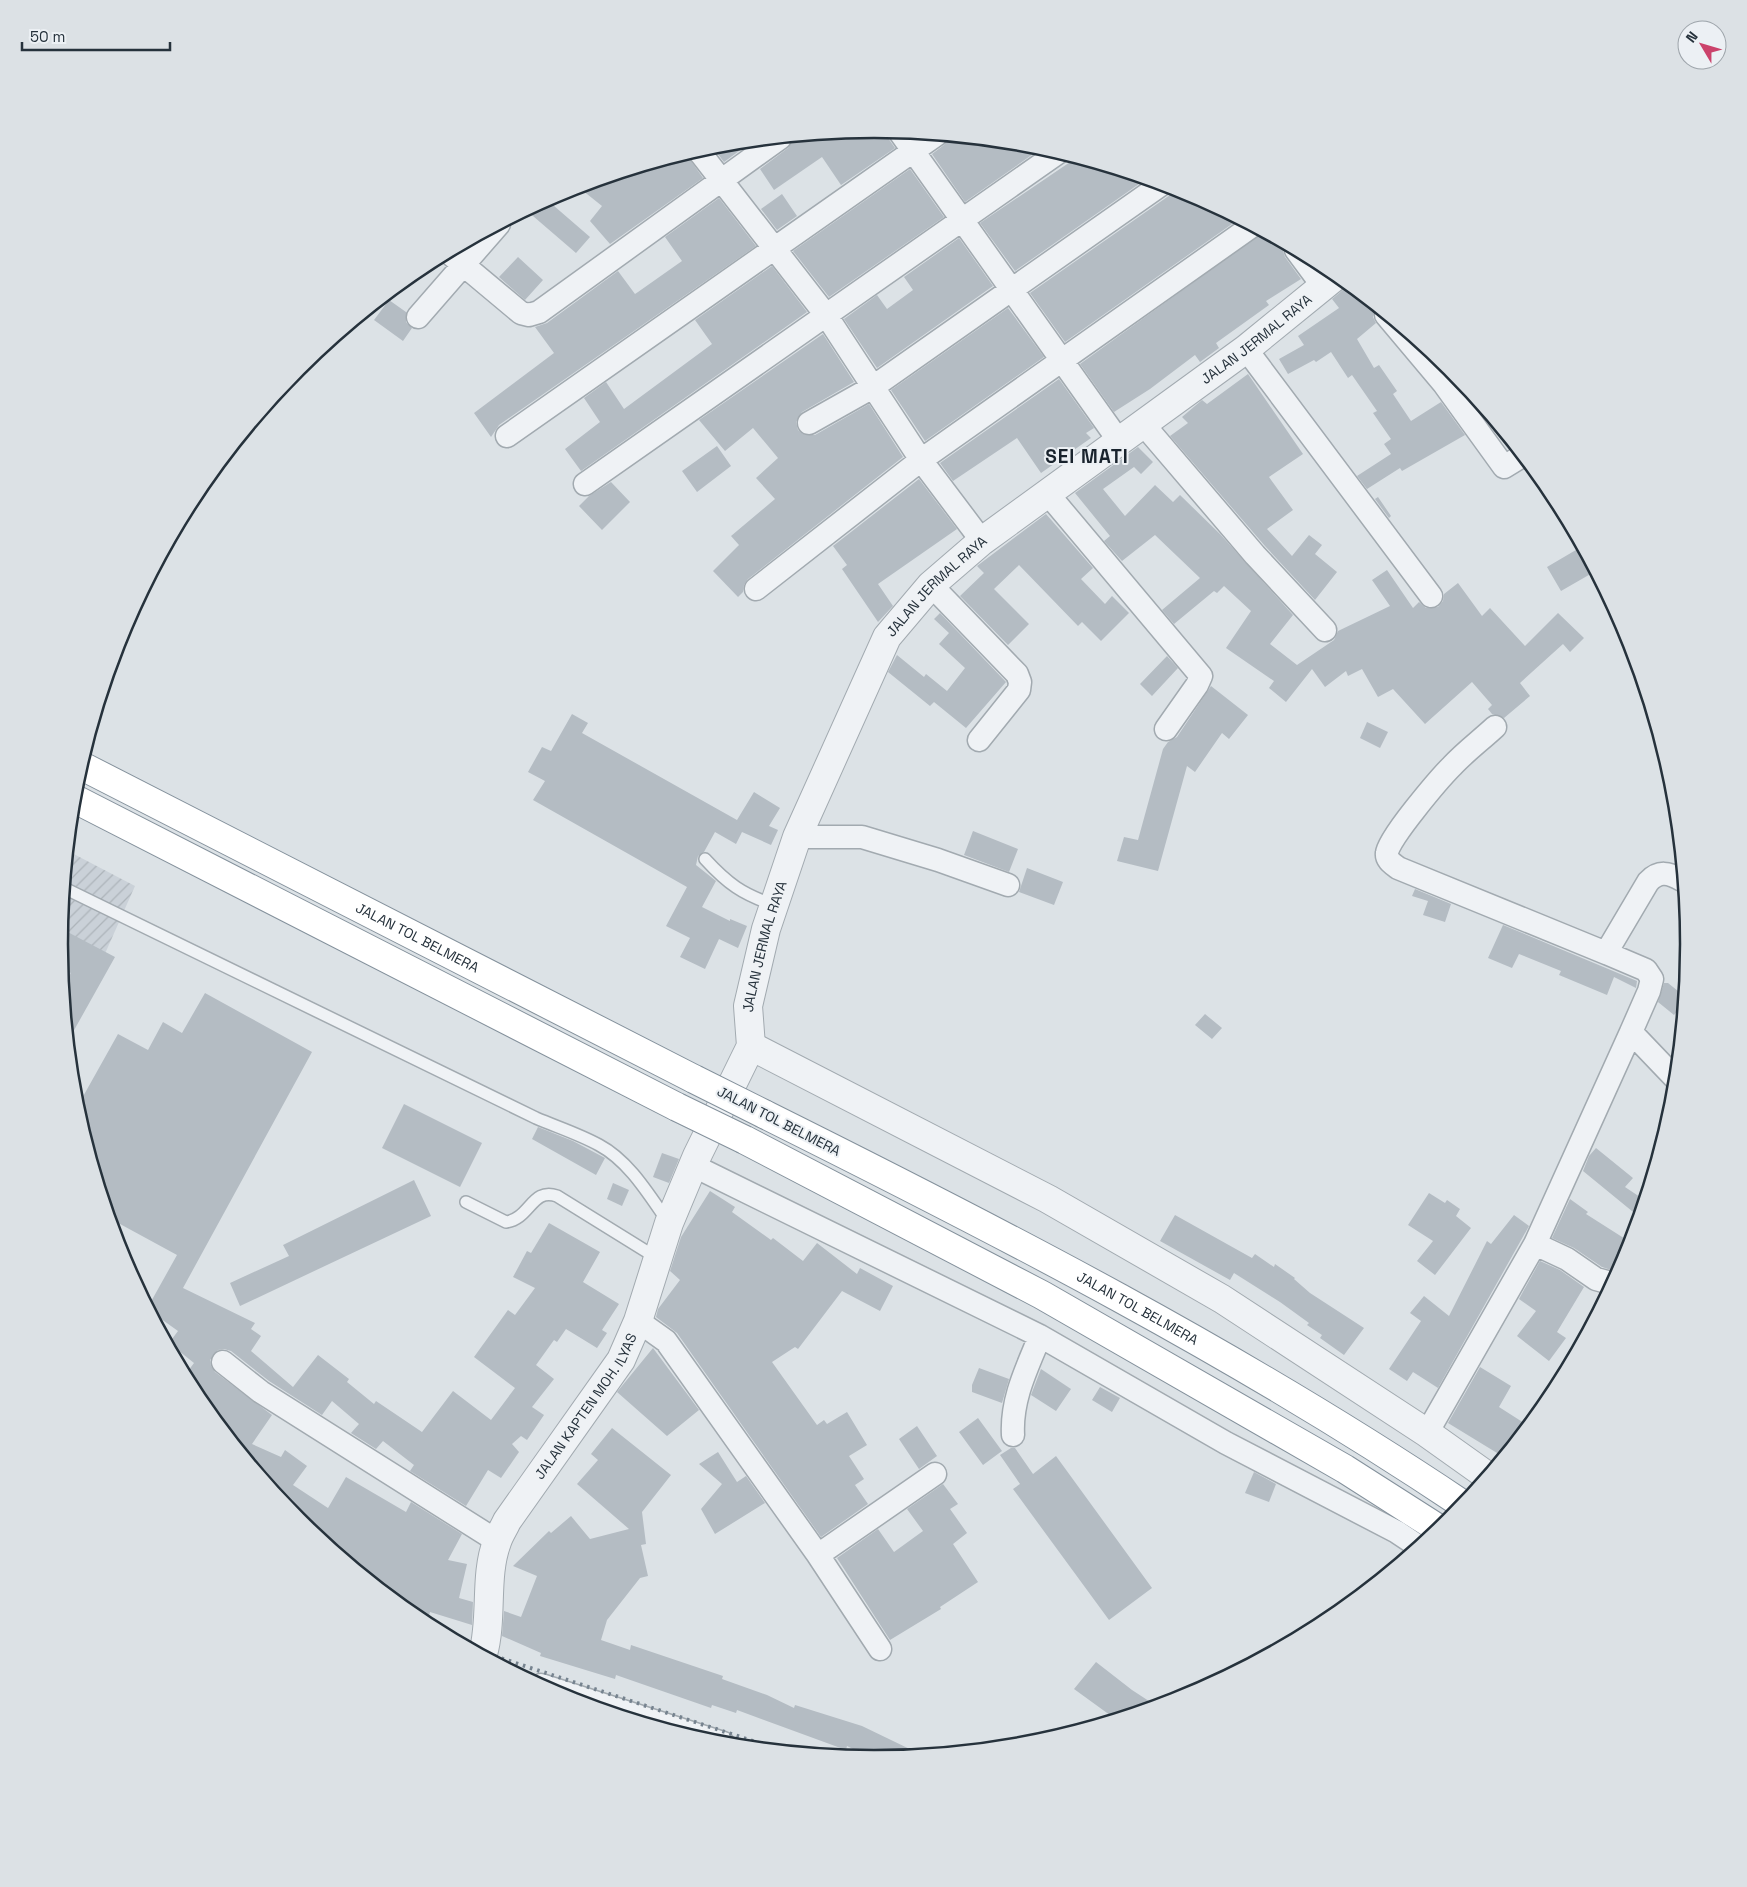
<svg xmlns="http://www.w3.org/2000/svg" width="1747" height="1887" viewBox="0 0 1747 1887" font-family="'Space Grotesk',sans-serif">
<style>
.industrial{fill:url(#industrial-furrows)}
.building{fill:#b4bcc3}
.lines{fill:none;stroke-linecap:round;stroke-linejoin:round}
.service-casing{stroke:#a2aab0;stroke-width:14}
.minor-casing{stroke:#a2aab0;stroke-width:25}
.tertiary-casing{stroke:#a2aab0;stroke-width:30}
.motorway-casing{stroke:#84919c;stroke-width:30}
.service{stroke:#eff2f5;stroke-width:11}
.minor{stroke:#eff2f5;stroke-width:22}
.tertiary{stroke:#eff2f5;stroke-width:28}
.motorway{stroke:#fff;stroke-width:28}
.rail{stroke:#76838f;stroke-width:4;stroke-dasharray:2.5 5;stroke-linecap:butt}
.motorway-bridge-casing{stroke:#84919c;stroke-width:30;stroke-linecap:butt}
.motorway-bridge{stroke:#fff;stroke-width:28}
.labels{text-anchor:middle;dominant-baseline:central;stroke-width:4;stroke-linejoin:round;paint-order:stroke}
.street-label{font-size:14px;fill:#26323c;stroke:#ecf0f4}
.district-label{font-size:19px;font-weight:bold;letter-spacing:1px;fill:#19232d;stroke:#ecf0f4}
.rim{fill:none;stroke:#26323c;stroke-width:2.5}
</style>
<defs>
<pattern id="industrial-furrows" width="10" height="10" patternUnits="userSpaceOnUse" patternTransform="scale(1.25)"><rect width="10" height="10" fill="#cad1d8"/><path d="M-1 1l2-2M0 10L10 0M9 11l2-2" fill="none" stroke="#adb4ba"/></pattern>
</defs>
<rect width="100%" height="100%" fill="#dce2e6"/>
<path class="industrial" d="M68 851 135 886 68 1037 59 943Z"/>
<path class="building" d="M873 129 886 130 888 138 895 148 841 185 822 157 774 190 760 169 788 148 793 137Z
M949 136 1033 144 1043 147 965 202 932 154 944 145Z
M754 140 724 162 711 145 715 144Z
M686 154 703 178 610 244 590 221 602 206 577 186 666 159 670 165Z
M1076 158 1146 179 1015 271 980 223Z
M910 169 944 217 829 297 793 251Z
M1174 187 1186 191 1239 219 1065 342 1030 293 1170 195Z
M782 194 797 216 777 230 761 209Z
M719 198 756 246 499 425 491 437 474 413 554 353 535 327 547 323 618 271 635 294 638 292 682 261 665 237Z
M546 199 590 237 576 253 526 210Z
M1263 232 1285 244 1283 251 1285 257 1301 279 1266 301 1269 305 1216 343 1219 348 1200 362 1195 355 1150 389 1114 412 1080 364Z
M959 238 993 286 877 368 844 319 877 295 887 309 913 290 904 277Z
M518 257 543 280 525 300 499 277Z
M772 266 807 312 581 471 565 449 600 422 584 398 606 382 624 409 712 344 695 320Z
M1349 285 1375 309 1373 317 1376 323 1357 339 1374 368 1379 365 1397 391 1393 394 1411 421 1441 402 1465 435 1402 471 1400 468 1367 489 1357 476 1391 454 1384 444 1391 439 1373 413 1377 411 1352 375 1348 378 1331 352 1316 362 1314 360 1288 374 1279 359 1304 345 1298 336 1339 308 1332 299Z
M389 300 406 312V322L412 328 403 341 374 320Z
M1008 308 1044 357 925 441 891 390Z
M823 334 854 382 802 412 796 422 798 430 803 434 815 435 869 404 903 457 748 579 744 585 743 592 738 597 713 571 739 545 731 536 775 499 756 478 778 458 753 428 725 451 699 420Z
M1248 374 1303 454 1269 477 1293 510 1267 529 1292 556 1309 535 1322 545 1315 554 1337 572 1315 600 1265 546 1170 436 1188 423 1182 417 1202 400 1207 404Z
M1059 379 1094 428 1086 433 1091 438 1041 473 1017 438 953 481 940 463Z
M1466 387 1500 428 1514 446 1508 449 1463 388Z
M717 446 731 466 697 492 682 471Z
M1138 447 1153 462 1141 474 1134 467 1103 489 1125 516 1155 485 1173 502 1180 495 1220 534 1293 615 1270 644 1297 665 1334 640 1338 631 1390 606 1372 580 1387 570 1413 608 1419 602 1426 608 1438 607 1443 601 1444 594 1458 583 1482 616 1490 608 1525 646 1558 613 1584 638 1570 652 1563 644 1520 683 1530 696 1504 718 1492 714 1488 709 1492 705 1472 682 1425 724 1393 689 1378 697 1362 669 1348 676 1346 671 1325 687 1312 669 1286 702 1269 688 1274 681 1226 648 1251 611 1224 586 1217 593 1214 591 1174 624 1162 610 1200 578 1155 535 1122 561 1104 541 1110 536 1075 493Z
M919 479 957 529 878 584 893 606 878 622 842 569 847 565 833 546Z
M611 482 630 502 602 530 579 506 589 496Z
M1378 497 1391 516 1389 518 1375 499Z
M1046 514 1093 568 1081 579 1105 604 1112 596 1129 613 1101 641 1082 622 1078 626 1019 565 994 589 1029 624 1008 645 960 596 984 573 977 566Z
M1581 547 1594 572 1561 591 1547 567Z
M940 613 1006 682 966 728 934 702 930 706 888 672 897 655 924 677 926 674 947 691 965 668 939 644 949 633 934 619Z
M1167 656 1178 668 1152 696 1140 684Z
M1211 686 1248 715 1229 739 1222 733 1195 772 1187 766 1158 871 1117 861 1124 837 1138 840 1163 749 1168 742 1177 737Z
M572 714 588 723 582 733 737 820 754 792 780 808 769 826 778 830 771 845 742 832 736 844 715 832 704 852 698 856 696 865 716 881 702 907 730 921V919L747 926 738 948 719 939 705 969 680 957 690 938 666 926 687 887 533 800 545 781 528 772 542 747 551 751Z
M1367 722 1388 732 1380 748 1360 738Z
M973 831 1018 849 1009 872 964 855Z
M1027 868 1063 882 1054 905 1019 892Z
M1415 889 1451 904 1445 922 1423 915 1428 901 1412 896Z
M1503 925 1637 981 1636 988 1614 977 1607 995 1559 975 1561 971 1519 954 1512 968 1488 958Z
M60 928 115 957 68 1041 63 988 71 973 61 968 59 943Z
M1664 983H1668L1683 995 1682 1005 1674 1015 1658 1002Z
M205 993 312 1052 183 1288 255 1323 251 1329 261 1336 251 1351 293 1387 318 1355 349 1379 347 1382 374 1404 376 1401 422 1432 453 1391 491 1420 515 1388 474 1357 508 1310 515 1315 535 1288 513 1277 527 1251 531 1253 549 1223 600 1252 583 1282 619 1304 602 1330 607 1333 597 1348 566 1329 557 1342 554 1340 536 1365 554 1379 532 1407 544 1415 527 1440 521 1436 512 1444 519 1452 501 1478 488 1470 466 1506 410 1471 414 1465 383 1441 376 1449 351 1433 359 1424 332 1401 322 1415 269 1381 231 1351 224 1349 218 1350 210 1360 211 1366 215 1372 272 1415 252 1444 281 1457 285 1450 307 1466 293 1485 328 1508 346 1477 406 1512 411 1502 462 1534 448 1560 467 1564 459 1598 473 1602 472 1625 430 1612 428 1619 412 1614 297 1519 196 1396 185 1375 194 1363 169 1343 178 1331 150 1311 148 1307 177 1255 109 1218 76 1109 118 1034 148 1050 163 1022 182 1033Z
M1205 1014 1222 1028 1212 1039 1195 1025Z
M404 1104 482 1143 460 1187 382 1148Z
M538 1127 573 1141 605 1158 596 1175 532 1139Z
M1596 1148 1633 1178 1625 1187 1643 1199 1638 1216 1583 1171 1589 1156Z
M662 1153 679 1159 669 1183 653 1177Z
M414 1180 431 1216 240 1306 230 1283 289 1256 283 1245Z
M613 1183 629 1190 622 1206 607 1199Z
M710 1191 735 1207 732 1212 771 1240 773 1238 803 1261 817 1243 857 1274 860 1268 893 1286 880 1311 842 1291 798 1349 795 1347 772 1362 817 1425 824 1420 827 1424 847 1412 867 1445 849 1456 864 1479 855 1485 868 1504 821 1537 677 1333 656 1317 658 1309 680 1280 670 1271 681 1237Z
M1429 1193 1445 1203 1447 1200 1460 1209 1456 1216 1471 1228 1435 1275 1417 1261 1433 1241 1408 1225Z
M1570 1199 1588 1212 1586 1214 1630 1242 1617 1272 1602 1267 1574 1248 1552 1238Z
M1175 1215 1252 1258 1255 1254 1274 1267 1275 1264 1295 1278 1294 1279 1310 1293 1364 1328 1344 1355 1320 1338 1322 1335 1307 1325 1309 1323 1280 1302 1234 1273 1230 1280 1160 1241Z
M1514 1215 1529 1226 1438 1388 1413 1372 1407 1381 1389 1369 1421 1321 1410 1313 1424 1296 1449 1316 1487 1241 1491 1244Z
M1540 1261 1560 1270 1584 1287 1557 1332 1566 1338 1549 1361 1517 1336 1536 1311 1519 1299Z
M653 1348 699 1410 667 1436 617 1392Z
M1480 1367 1511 1386 1499 1407 1527 1425 1502 1456 1448 1423Z
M979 1368 1009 1379 1002 1403 972 1392V1385Z
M1041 1369 1071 1389 1056 1411 1031 1395Z
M1100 1387 1120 1398 1112 1412 1092 1400Z
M978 1418 1002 1451 983 1465 959 1432Z
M917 1426 937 1456 919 1469 899 1439Z
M612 1428 671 1475 642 1512 646 1544 641 1545 648 1576 640 1578 607 1620 601 1640 630 1650 631 1645 723 1676 722 1679 767 1695 794 1708 795 1705 862 1726 920 1754 871 1758 847 1746 846 1750 737 1710 736 1713 712 1705 711 1708 616 1675 615 1679 540 1656 541 1653 502 1636 504 1611 521 1617 537 1576 513 1566 549 1531 551 1533 571 1516 590 1539 629 1529 577 1484 598 1460 591 1454Z
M1011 1448H1015L1033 1474 1056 1456 1152 1588 1109 1620 1013 1489 1020 1484 1000 1455Z
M718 1452 737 1482 746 1476 765 1503 715 1534 701 1509 722 1484 699 1464Z
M1254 1472 1276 1484 1269 1502 1245 1493Z
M943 1484 958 1504 950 1509 967 1533 953 1544 978 1582 940 1607 941 1609 890 1640 837 1558 878 1529 894 1552 923 1531 907 1509Z
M1096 1662 1132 1690 1155 1705 1114 1718 1074 1689Z"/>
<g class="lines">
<g class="service-casing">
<path id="service" d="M705 859C728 884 742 894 774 905
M64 888 536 1118C557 1127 579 1134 599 1145 629 1161 649 1195 668 1222
M466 1202 506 1222C530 1219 532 1187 557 1196L657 1258"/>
</g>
<g class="minor-casing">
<path id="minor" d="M899 131 1119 441
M698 150 826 315 921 460 982 541
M1296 250 1322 285
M448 252 521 313 529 315 539 312 780 138
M1386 315 1444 384 1504 467 1522 456
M418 317 499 224
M1246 349 1431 596
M809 423 873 387 1162 184
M1144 425 1255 555 1325 630
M507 436 936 135
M585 484 1059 152
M1048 494 1201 676 1197 685 1166 729
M931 585 1017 674 1020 682 1019 690 979 740
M756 589 921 460 1252 226
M1495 727C1481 740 1465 752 1452 766 1440 778 1387 840 1387 853 1386 860 1393 864 1398 868L1606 953 1648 882C1659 870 1669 873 1682 880
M797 837H862L938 860 1008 885
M1606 953 1646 970 1652 979 1649 991 1631 1032
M694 1166 1040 1336 1226 1443 1397 1532 1418 1546
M1535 1244 1567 1259 1596 1279 1611 1283
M638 1321 666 1341 818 1555 880 1649
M223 1362 261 1392 497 1541
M1427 1433 1535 1244 1631 1032 1675 1078
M1013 1435C1011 1399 1027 1368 1040 1336
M818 1555 935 1474
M541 1685 723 1743"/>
</g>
<g class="tertiary-casing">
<g id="tertiary">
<path d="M751 1046 1048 1199 1222 1299 1427 1433 1486 1475"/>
<path id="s1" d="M483 1654C493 1618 484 1576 497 1542 499 1535 504 1528 507 1521L621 1360 638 1321 669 1223 697 1156 751 1046 748 1006 766 929 797 837 887 637 931 585 982 541 1246 349 1337 275"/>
</g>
</g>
<g class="motorway-casing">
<g id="motorway">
<path id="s2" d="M80 765 694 1079"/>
<path d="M73 798 677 1107"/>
<path id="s3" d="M764 1114C1003 1233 1240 1355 1462 1504"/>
<path d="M745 1140 1042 1295 1345 1469 1439 1529"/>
</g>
</g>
<use href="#service" class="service"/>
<use href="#minor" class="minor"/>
<use href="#tertiary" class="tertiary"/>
<use href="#motorway" class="motorway"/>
<path class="rail" d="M473 1649 777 1749"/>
<g class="motorway-bridge-casing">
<path id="motorway-bridge" d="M694 1079 764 1114
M677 1107 745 1140"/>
</g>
<use href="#motorway-bridge" class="motorway-bridge"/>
</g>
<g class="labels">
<g class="street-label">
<text stroke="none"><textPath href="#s1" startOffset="1586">JALAN JERMAL RAYA</textPath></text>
<text stroke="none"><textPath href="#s1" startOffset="1181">JALAN JERMAL RAYA</textPath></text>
<text stroke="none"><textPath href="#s2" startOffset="379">JALAN TOL BELMERA</textPath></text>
<text stroke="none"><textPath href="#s1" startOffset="776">JALAN JERMAL RAYA</textPath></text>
<text transform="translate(779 1121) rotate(27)">JALAN TOL BELMERA</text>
<text stroke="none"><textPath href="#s3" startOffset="421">JALAN TOL BELMERA</textPath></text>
<text stroke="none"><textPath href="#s1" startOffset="276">JALAN KAPTEN MOH. ILYAS</textPath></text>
</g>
<g class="district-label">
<text x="1087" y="456">SEI MATI</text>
</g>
</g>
<path d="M0 0H1747V1887H0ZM68 944a806 806 0 1 1 1612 0a806 806 0 1 1-1612 0Z" fill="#dce1e5" fill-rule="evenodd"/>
<path class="rim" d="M68 944a806 806 0 1 1 1612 0a806 806 0 1 1-1612 0Z"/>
<g transform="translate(1702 45) rotate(308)"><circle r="24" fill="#ecf0f4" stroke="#9da4aa"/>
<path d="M0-4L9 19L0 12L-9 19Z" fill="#cb426b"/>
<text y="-8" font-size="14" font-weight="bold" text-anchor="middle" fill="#26323c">N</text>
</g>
<path d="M22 42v8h148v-8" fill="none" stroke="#26323c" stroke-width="2.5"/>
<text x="30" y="42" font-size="15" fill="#26323c" stroke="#ecf0f4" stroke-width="4" paint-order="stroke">50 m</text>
</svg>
